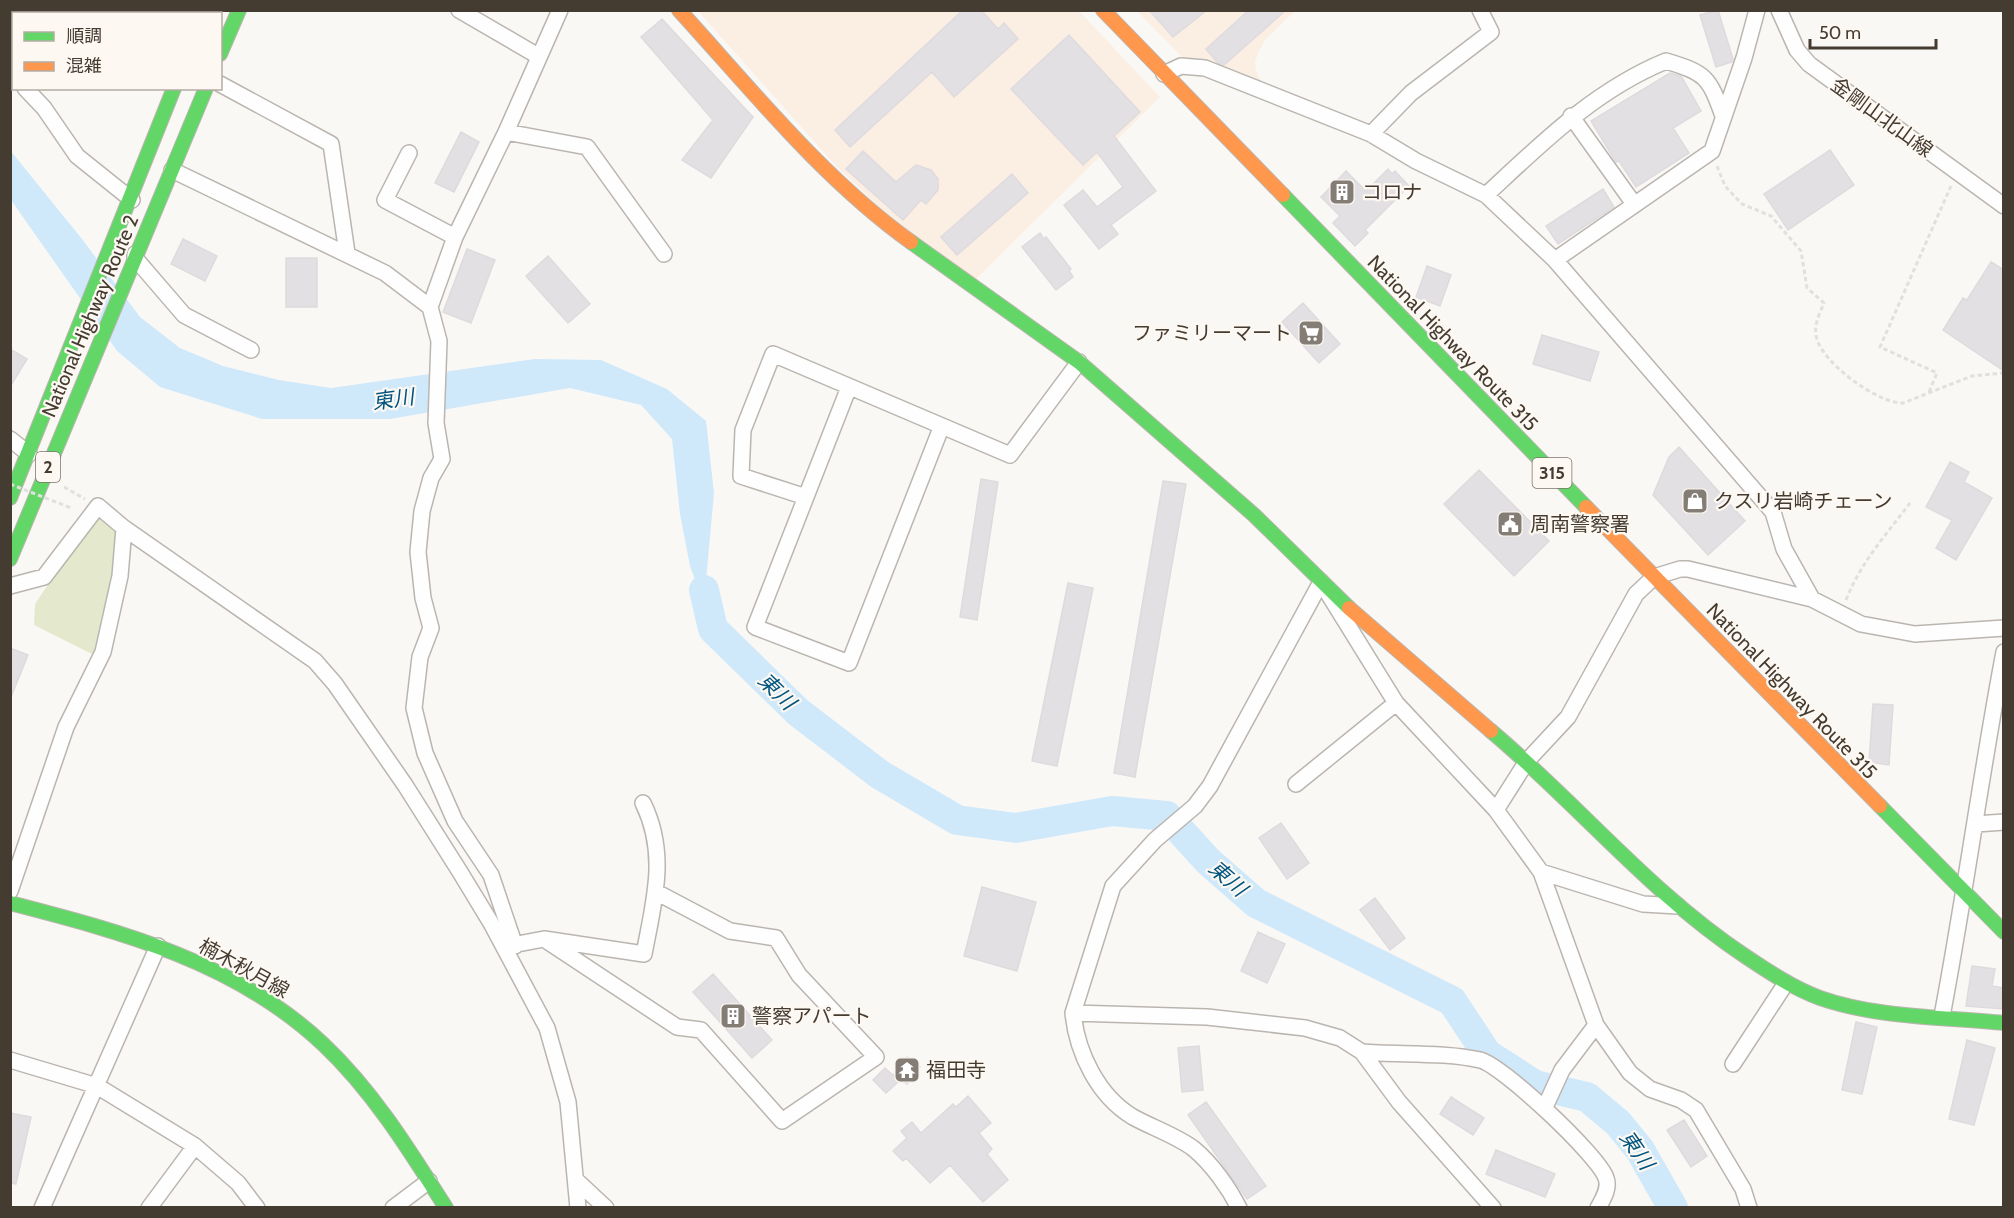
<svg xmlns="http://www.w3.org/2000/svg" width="2014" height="1218" viewBox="0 0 2014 1218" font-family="Cabin,'Noto Sans JP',sans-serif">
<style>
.built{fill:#fbefe4}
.green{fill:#e4e9cd}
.water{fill:#cfe9fb}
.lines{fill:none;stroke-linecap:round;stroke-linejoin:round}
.river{stroke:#cfe9fb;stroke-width:30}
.building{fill:#e3e0e3;stroke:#dedade;stroke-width:1.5}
.street-casing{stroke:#bbb5b0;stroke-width:18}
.fast-casing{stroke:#bbb5b0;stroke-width:16}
.slow-casing{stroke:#bbb5b0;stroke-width:16}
.path{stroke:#e1e0df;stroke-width:3;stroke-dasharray:4.5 3;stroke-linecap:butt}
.street{stroke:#fefefe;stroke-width:15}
.fast{stroke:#63d668;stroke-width:14}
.slow{stroke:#ff974d;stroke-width:14}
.path-bridge{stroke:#e1e0df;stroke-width:3;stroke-dasharray:4.5 3;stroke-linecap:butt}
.labels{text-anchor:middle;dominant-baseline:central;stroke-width:4.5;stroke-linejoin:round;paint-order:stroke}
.shield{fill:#fdf8f2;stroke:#7c746b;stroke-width:1.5}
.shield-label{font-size:18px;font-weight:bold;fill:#443b31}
.street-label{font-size:20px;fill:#443b31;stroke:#fdf8f2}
.poi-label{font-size:20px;fill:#443b31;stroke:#fdf8f2;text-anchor:start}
.water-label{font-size:21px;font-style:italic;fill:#005580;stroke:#fdf8f2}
</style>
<rect width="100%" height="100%" fill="#faf8f5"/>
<path class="built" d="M698 11H1079L1160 97 976 279 893 220 836 166Z
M1137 11H1295L1264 41 1255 61 1256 71 1268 94 1198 58H1183Z"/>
<path class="green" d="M97 512 119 529 117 573 96 656 34 625 35 604Z"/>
<path class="water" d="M10 150 82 239 140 317 180 348 223 366 279 380 331 388 535 359 601 360 667 389 706 421 714 493 706 581 713 629 690 566 680 514 672 439 641 405 570 388 390 419H262L160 387 117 351 11 200Z"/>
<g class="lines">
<path class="river" d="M704 590 713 629 798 712 879 774 957 820 1016 828 1112 811 1167 816 1208 861 1256 903 1452 1001 1487 1054 1535 1085 1587 1097 1618 1123 1640 1150 1673 1208"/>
</g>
<path class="building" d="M963 10H981L998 29 1004 23 1018 39 954 97 932 72 850 147 835 130Z
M1149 10H1207L1173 37Z
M1249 10H1286L1224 65 1218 63 1206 49Z
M1718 10 1733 59 1732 62 1716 67 1700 15Z
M662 19 753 117 711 178 682 160 713 120 641 37Z
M1069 35 1140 112 1114 136 1156 191 1111 225 1118 234 1099 249 1064 205 1083 190 1097 207 1123 187 1097 152 1083 165 1011 89Z
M1670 73 1681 76 1701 111 1673 128 1689 153 1636 187 1619 161 1616 162 1591 121Z
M461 132 479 142 454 192 435 183Z
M1830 150 1854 185 1788 230 1764 194Z
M863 151 896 182 916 165 931 170 938 179V190L926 204 921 200 903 220 846 169Z
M1388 169 1392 174 1395 171 1409 186 1365 230 1368 233 1355 246 1333 223 1340 216 1321 197 1346 171 1366 191Z
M1012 174 1028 193 957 255 941 237Z
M1603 189 1614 207 1558 244 1546 226Z
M1040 233 1044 239 1046 237 1071 269 1069 270 1073 277 1056 290 1022 247Z
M183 239 217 256 205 281 171 264Z
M467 249 495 260 471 323 443 312Z
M548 256 590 304 568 323 526 276Z
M286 258H317V307H286Z
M1991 262 2004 270V371L1943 330 1963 298 1967 300Z
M1427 266 1451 275 1440 306 1416 297Z
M1303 303 1340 344 1319 363 1282 322Z
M1542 335 1599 352 1590 381 1533 364Z
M10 349 27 359 10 387Z
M1679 447 1745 521 1708 555 1653 495 1669 457Z
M1950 462 1969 472 1964 482 1992 498 1956 560 1936 548 1952 520 1926 507Z
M1479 470 1549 541 1514 576 1444 504Z
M981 479 998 482 977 620 960 617Z
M1163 481 1186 484 1135 777 1114 773Z
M1068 583 1093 588 1057 766 1032 761Z
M10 648 28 655 11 697H10Z
M1873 704 1893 705 1889 765 1869 762Z
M1281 823 1309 863 1287 879 1259 838Z
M982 887 1036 902 1017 971 964 956Z
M1375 898 1405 938 1390 950 1360 910Z
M1258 932 1285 944 1267 983 1241 971Z
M1972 966 1995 969 1992 986 2004 988V1009L1966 1006Z
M713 974 772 1040 752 1058 693 992Z
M1856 1022 1877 1027 1862 1094 1842 1090Z
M1967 1040 1995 1048 1974 1125 1949 1119Z
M1199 1046 1203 1090 1182 1092 1178 1048Z
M907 1057 920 1067 907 1084 894 1074Z
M885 1068 899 1081 886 1093 873 1080Z
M968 1096 991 1123 979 1133 992 1149 987 1154 1008 1180 983 1202 950 1165 930 1183 906 1158 903 1161 893 1151 907 1138 901 1131 912 1122 921 1133 953 1104 956 1107Z
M1451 1097 1484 1118 1473 1135 1440 1114Z
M1206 1102 1266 1186 1247 1199 1188 1115Z
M10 1113 31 1117 16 1184 10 1183Z
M1684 1120 1707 1156 1691 1167 1667 1130Z
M1496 1150 1555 1174 1545 1197 1486 1174Z"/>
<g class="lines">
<g class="street-casing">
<path id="street" d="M459 10 538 56
M1779 10 1797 50 1809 64 2004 206
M10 73 14 76
M1164 74 1181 66 1205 68 1371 134 1416 161 1486 195 1555 260 1773 512 1784 549 1812 599
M220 84 331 144 347 253
M25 88 44 108 77 156 132 200
M1571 116 1634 204
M506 132 587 147 664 254
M1371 134 1411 93 1491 32 1480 10
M409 153 385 200 455 237
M172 170 385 273 430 307
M1486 195C1542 143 1595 90 1666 61 1706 73 1709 77 1723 116
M135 254V258L184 315 251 350
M1555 260 1712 151 1744 58 1757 10
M849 387 755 627 849 663 941 428
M10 439 29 454
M806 497 741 476 743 430 773 354 1010 455 1079 362
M10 586 44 577 98 506 124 528 315 661 335 684 405 785 460 872 491 923 547 1028 568 1102 578 1208
M1296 784 1396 703
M1496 810 1527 761 1568 717 1636 594 1654 577 1680 569H1688L1812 599 1861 624 1915 634 2004 628
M1976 824 2004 822
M1541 872 1643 904 1678 906
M10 891 66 727 103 652 120 576 124 528
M544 939 677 1027 701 1030 782 1121 876 1057 799 975 776 938 730 931 656 892
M507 946 544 939 644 954C654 901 668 854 643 803
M515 946 491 875 455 821 425 753 414 708 420 657 431 628 423 598 418 552 422 511 431 478 442 459 436 423 439 341 430 307 455 237 506 132 560 10
M1073 1013 1207 1017 1305 1028 1340 1038 1362 1052 1399 1102 1493 1208
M1942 1016C1965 895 1981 773 2004 652
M1362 1052C1399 1055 1445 1052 1480 1060 1502 1065 1599 1156 1606 1178 1610 1188 1603 1199 1598 1208
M10 1060 97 1086 195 1146 238 1183 257 1208
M1733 1064 1786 983
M1545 1107 1562 1070 1596 1025
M576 1180 606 1208
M42 1208 158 946
M149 1208 195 1146
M393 1208 429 1181
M1239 1208C1229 1188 1212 1164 1194 1149 1177 1136 1153 1128 1133 1117 1098 1096 1077 1053 1073 1013L1113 886 1155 840 1195 806 1210 786 1321 582 1396 703 1496 810 1541 872 1596 1025 1630 1073 1650 1089 1681 1100 1696 1110 1743 1189 1749 1208"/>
</g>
<g class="fast-casing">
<path id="fast" d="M204 14 205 10
M220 54 239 10
M1283 195 1586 507
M911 242 1079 362 1254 515 1349 608
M10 498 174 88
M10 559 206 88
M1491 731C1578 804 1650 893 1745 956 1769 972 1793 988 1820 998 1877 1018 1944 1017 2004 1023
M1880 806 2004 932
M10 903C122 932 236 962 323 1044 373 1091 410 1151 446 1208"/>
</g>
<g class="slow-casing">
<path id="slow" d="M679 10C752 90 822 178 911 242
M1103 10 1283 195
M1586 507 1880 806
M1349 608 1491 731"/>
</g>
<path class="path" d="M1717 166 1725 186 1742 204 1771 216 1801 251 1807 288 1824 303C1820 313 1814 324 1816 335 1819 361 1878 404 1903 403L1972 376 2004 373
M1929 392 1937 373 1880 347 1951 186
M64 487 85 499
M1846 600C1861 562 1886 535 1910 503"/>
<use href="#street" class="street"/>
<use href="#fast" class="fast"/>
<use href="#slow" class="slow"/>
<path class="path-bridge" d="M10 484 71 508"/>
</g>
<defs>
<g id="building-square" transform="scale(1.35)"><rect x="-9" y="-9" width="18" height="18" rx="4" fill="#847d76" stroke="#fdf8f2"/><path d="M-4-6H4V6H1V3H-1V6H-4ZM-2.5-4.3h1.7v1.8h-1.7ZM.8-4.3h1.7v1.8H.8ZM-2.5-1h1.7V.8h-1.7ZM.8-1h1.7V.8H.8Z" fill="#fff"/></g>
<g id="supermarket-square" transform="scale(1.35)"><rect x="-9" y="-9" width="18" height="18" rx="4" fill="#847d76" stroke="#fdf8f2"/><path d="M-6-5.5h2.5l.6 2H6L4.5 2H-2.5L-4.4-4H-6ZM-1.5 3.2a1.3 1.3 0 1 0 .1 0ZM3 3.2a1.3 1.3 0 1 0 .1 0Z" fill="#fff"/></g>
<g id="shop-square" transform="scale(1.35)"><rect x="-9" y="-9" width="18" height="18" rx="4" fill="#847d76" stroke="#fdf8f2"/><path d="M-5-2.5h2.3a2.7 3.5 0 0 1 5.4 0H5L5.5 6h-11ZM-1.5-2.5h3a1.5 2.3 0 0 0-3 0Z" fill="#fff"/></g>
<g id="civic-square" transform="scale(1.35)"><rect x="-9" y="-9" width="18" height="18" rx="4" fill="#847d76" stroke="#fdf8f2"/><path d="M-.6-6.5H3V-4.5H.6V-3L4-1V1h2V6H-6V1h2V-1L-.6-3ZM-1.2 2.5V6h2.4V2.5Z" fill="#fff"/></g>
<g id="temple-square" transform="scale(1.35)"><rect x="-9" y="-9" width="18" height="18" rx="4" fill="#847d76" stroke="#fdf8f2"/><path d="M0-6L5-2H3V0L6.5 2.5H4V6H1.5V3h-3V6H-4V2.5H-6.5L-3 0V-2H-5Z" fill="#fff"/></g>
</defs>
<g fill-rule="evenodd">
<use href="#building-square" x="1342" y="192"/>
<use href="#supermarket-square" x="1311" y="333"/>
<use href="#shop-square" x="1695" y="501"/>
<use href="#civic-square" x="1510" y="524"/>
<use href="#building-square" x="733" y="1016"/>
<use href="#temple-square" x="907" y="1070"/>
</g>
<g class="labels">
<g class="shield">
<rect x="36" y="452" width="24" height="30" rx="4.5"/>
<rect x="1532.5" y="458" width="39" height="30" rx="4.5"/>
</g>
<g class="shield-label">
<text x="48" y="467">2</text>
<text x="1552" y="473">315</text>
</g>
<g class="street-label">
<text transform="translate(1882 117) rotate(36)">金剛山北山線</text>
<text transform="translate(90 316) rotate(-67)">National Highway Route 2</text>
<text transform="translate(1453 343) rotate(46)">National Highway Route 315</text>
<text transform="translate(1792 691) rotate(46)">National Highway Route 315</text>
<text transform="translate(244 968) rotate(29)">楠木秋月線</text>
</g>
<g class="poi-label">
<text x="1362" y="192">コロナ</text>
<text x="1292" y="333" text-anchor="end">ファミリーマート</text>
<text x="1714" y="501">クスリ岩崎チェーン</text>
<text x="1530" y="524">周南警察署</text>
<text x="752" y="1016">警察アパート</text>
<text x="926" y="1070">福田寺</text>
</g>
<g class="water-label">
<text transform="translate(393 399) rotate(-8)">東川</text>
<text transform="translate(777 691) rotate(44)">東川</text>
<text transform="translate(1228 878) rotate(41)">東川</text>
<text transform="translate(1637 1150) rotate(55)">東川</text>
</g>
</g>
<rect width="2014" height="1218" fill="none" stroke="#443b31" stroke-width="24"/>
<rect x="12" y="12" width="210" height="78" fill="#fdf8f2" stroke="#b3aca5" stroke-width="1.5"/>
<rect x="24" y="32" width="30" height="9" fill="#63d668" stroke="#b3aca5" stroke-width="1.5"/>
<text x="66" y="42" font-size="18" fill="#443b31">順調</text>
<rect x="24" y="62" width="30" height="9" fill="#ff974d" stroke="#b3aca5" stroke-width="1.5"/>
<text x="66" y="72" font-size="18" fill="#443b31">混雑</text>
<path d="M1810 39v9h126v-9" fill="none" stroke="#443b31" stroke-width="3"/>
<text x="1819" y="39" font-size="18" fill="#443b31" stroke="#fdf8f2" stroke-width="4.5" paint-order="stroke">50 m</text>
</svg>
